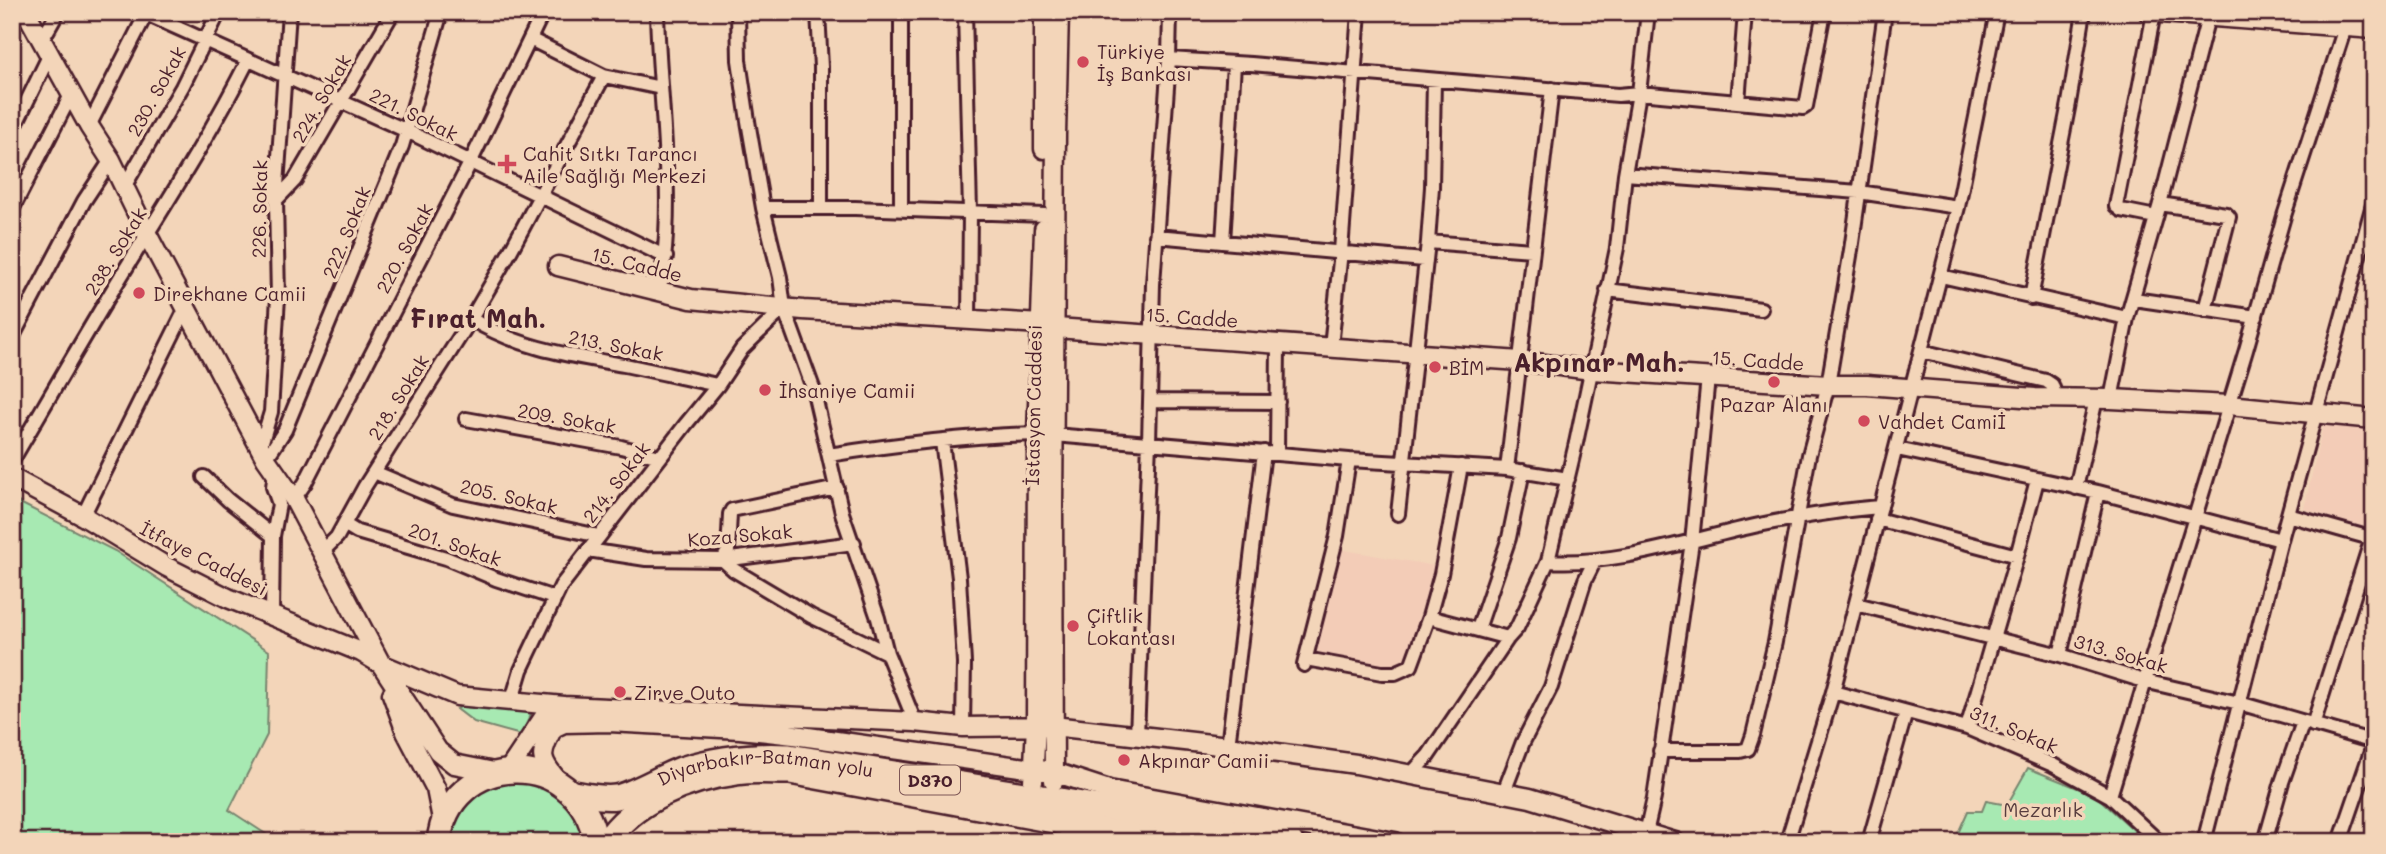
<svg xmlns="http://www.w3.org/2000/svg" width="2386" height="854" viewBox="0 0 2386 854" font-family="Mali,sans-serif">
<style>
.built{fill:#f3ccb7}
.green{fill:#a7e9b2;stroke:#78846e;stroke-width:2}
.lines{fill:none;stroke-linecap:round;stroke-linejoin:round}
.street-casing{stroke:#4a1f2b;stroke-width:18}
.secondary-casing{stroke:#4a1f2b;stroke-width:23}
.highway-casing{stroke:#4a1f2b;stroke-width:28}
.street{stroke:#f3d5b9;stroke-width:12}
.secondary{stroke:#f3d5b9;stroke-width:18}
.highway{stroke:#f3d5b9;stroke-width:23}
.poi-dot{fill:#d1495b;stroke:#f3d5b9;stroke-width:2.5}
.labels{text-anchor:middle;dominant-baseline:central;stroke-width:7;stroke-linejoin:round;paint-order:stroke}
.shield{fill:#f3d5b9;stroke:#7d5656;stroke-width:2}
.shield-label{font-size:18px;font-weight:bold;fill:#4a1f2b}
.poi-label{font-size:19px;fill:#4a1f2b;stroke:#f3d5b9;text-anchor:start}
.street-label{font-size:19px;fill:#4a1f2b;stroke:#f3d5b9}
.park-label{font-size:19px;fill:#583d3f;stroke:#f3d5b9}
.district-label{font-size:26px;font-weight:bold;fill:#4a1f2b;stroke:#f3d5b9}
</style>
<rect width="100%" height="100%" fill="#f3d5b9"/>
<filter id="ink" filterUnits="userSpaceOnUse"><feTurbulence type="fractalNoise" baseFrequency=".0143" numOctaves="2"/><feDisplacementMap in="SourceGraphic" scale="14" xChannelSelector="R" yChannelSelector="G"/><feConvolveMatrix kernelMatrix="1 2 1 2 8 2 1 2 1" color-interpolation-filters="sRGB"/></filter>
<g filter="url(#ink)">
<path class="built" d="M2324 422 2374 427V531L2304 509Z
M1339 549 1435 566 1410 647 1405 659 1397 669 1327 657 1313 652Z"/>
<path class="green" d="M12 499 115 551 269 651 267 735 229 810 278 842H12Z
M464 705 525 710 531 714 521 735 474 722 457 709Z
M2028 768 2095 795 2147 842H1954L1968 811H1982L1986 801 2007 805Z
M506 782C547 782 575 799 583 842L449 841C459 807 471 793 506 782Z"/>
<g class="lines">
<g class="street-casing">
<path id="street" d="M142 12 407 131 666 257
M657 12C659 102 677 204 659 292
M738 12 739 60 748 121 763 208 780 277 784 308 813 388 842 513 878 618 887 653 915 722
M818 12 821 67V208
M965 12 970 212 969 321
M2154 13 2116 206 2121 210 2156 217
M12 22 18 12
M530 39 604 76 661 88
M42 40 58 12
M1169 59 1251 64 1618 95 1639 93 1803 108 1806 106 1824 12
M1738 102 1745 12
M89 126 146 14
M12 132 50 54
M1625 174 1859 192 1958 207
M124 187 182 87 219 12
M276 200 295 180 393 12
M2160 204 2226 214 2229 217 2205 310
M763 208H855L1045 215
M12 210 72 93
M901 210V12
M1156 236 1424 260
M1223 242 1234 64
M1428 242 1532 250
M1941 276 2127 318
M1607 290 1761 309
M2031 298 2069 103 2084 12
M2134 299 2256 317
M471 319C521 349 567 355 624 365 655 371 687 379 718 385
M12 338 84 201 111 160
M1331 347 1341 251 1359 12
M1921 351 2046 381 2052 385 2056 398
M2111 399 2127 318 2160 204 2208 17
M1150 401 1278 402
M466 419 621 447 660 457
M1054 435 1349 460 1507 469 1568 479
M942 441 959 578 964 663 963 727
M260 448 271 412 278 297 276 200 289 12
M1897 449 2098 492 2281 540
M1277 453 1278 344
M829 455C898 444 967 436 1037 434
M266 459 285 430 402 146 441 12
M12 461C46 403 80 344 115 286 161 211 209 138 248 60
M1507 469 1552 89
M374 472 453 505 599 536
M204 477 228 500 273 536
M837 488 732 510 730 514 728 551 723 560 734 570 811 616 887 653
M2076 488 2096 399
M294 499 305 483 470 163 543 12
M1398 514 1428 242 1432 187 1434 80
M2288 515 2374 539
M83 516 186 308
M1877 519 2017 556
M344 524 357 532 446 558 496 579 554 598
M588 550 646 559 723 560 854 543
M322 552 337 537 365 486 471 319 511 250 604 76
M1548 561C1616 566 1692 539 1759 525 1799 517 1840 510 1881 507
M1856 604 2060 655 2144 681 2239 703 2374 742
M272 616 273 536 279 504 273 487 275 471
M1429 617 1508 638
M1478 629 1509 538 1523 471
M2060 655 2098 492
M1306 659 1382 673H1395L1411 666 1429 617 1441 574 1461 466
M1304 665 1337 536 1349 460
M1833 692 1967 728 2053 765 2110 796 2159 842
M512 700 521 670 561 586 686 424 718 385 742 349 784 308
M2313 725 2372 538
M1967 728 2017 556 2037 480
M1137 735 1149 442 1153 284 1169 59 1170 12
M1228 746 1264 452
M1660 751H1740L1748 749 1753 735 1775 642 1809 455 1828 385 1851 250 1885 12
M1410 775 1428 756 1508 638 1517 628 1548 561 1576 443 1617 248 1625 174 1639 93 1648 12
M1504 792 1523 742 1551 687 1585 580 1595 560
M2110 796 2246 350 2284 216 2350 12
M1646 833 1654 798 1692 542 1708 377
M1067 842V823
M1787 842 1833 692 1958 207 1997 12
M1869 842 1906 712
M2204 842 2281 540 2374 201
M2265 842 2282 782 2303 722
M2340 842 2374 743"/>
</g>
<g class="secondary-casing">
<path id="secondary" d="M26 12 89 126 111 160 147 234 266 459 294 499 381 664 438 751 454 764 499 773
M1044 12V149
M2148 12 2374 29
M558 266 691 299 803 310 1041 324
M1056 328 1520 361 1592 370 1828 385H1867L2035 398 2111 399 2229 405 2374 419
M12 478 83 516 167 567 228 598 361 652 381 664 457 696 564 706 915 722 963 727 1053 726 1228 746 1356 764 1530 798 1675 842
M392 694 406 732 436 789 443 824
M508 771 546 714 564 706
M1054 781 1053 506 1056 135 1059 12
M559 782C539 759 539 755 553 728L564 723 609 722 740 729 794 735 1054 772 1109 790 1395 842
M1033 782 1036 726 1037 434 1044 229"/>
</g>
<g class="highway-casing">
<g id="highway">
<path id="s1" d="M572 793C587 795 601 799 616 797 633 794 662 776 681 769 716 758 752 754 789 756L1055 799 1291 842"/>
<path d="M439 842C448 751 578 744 596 842"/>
<path d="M606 842C633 801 688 779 736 773 753 770 772 772 790 772L1167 842"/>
</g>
</g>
<use href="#street" class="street"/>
<use href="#secondary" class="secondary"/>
<use href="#highway" class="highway"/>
</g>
</g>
<g class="poi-dot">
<circle cx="1083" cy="62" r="7"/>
<path d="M503.5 153.5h7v7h7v7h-7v7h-7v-7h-7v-7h7z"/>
<circle cx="139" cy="293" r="7"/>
<circle cx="1435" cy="367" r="7"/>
<circle cx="1774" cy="382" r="7"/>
<circle cx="765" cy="390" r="7"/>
<circle cx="1864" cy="421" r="7"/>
<circle cx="1073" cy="626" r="7"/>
<circle cx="620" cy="692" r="7"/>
<circle cx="1124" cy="760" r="7"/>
</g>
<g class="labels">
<rect class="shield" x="900" y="765.5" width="60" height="29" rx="5"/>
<g class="shield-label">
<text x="930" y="780">D370</text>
</g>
<g class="poi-label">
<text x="1097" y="51">Türkiye<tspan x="1097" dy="22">İş Bankası</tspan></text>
<text x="523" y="153">Cahit Sıtkı Tarancı<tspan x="523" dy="22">Aile Sağlığı Merkezi</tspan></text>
<text x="153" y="293">Direkhane Camii</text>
<text x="1449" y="367">BİM</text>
<text x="779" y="390">İhsaniye Camii</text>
<text x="1774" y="404" text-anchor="middle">Pazar Alanı</text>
<text x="1878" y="421">Vahdet Camiİ</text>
<text x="1087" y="615">Çiftlik<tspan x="1087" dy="22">Lokantası</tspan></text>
<text x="634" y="692">Zirve Outo</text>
<text x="1138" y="760">Akpınar Camii</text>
</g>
<g class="street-label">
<text transform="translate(156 91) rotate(-61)">230. Sokak</text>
<text transform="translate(321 98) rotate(-60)">224. Sokak</text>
<text transform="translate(414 114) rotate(26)">221. Sokak</text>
<text transform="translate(259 209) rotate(-89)">226. Sokak</text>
<text transform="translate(346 232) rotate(-68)">222. Sokak</text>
<text transform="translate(404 248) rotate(-62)">220. Sokak</text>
<text transform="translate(115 251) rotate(-58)">238. Sokak</text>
<text transform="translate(637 264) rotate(14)">15. Cadde</text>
<text transform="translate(1192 317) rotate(4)">15. Cadde</text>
<text transform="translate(616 345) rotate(11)">213. Sokak</text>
<text transform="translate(1758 360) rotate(4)">15. Cadde</text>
<text transform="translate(398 397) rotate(-58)">218. Sokak</text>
<text transform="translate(1033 405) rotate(-89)">İstasyon Caddesi</text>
<text transform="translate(567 418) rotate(10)">209. Sokak</text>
<text transform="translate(616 482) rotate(-52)">214. Sokak</text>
<text transform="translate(509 496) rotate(13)">205. Sokak</text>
<text transform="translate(740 535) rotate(-5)">Koza Sokak</text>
<text transform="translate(455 544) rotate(19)">201. Sokak</text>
<text transform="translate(204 558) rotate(27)">İtfaye Caddesi</text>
<text transform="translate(2121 653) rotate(16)">313. Sokak</text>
<text transform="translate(2014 729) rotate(23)">311. Sokak</text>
<text stroke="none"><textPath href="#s1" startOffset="200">Diyarbakır-Batman yolu</textPath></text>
</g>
<g class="park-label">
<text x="2043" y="809">Mezarlık</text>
</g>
<g class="district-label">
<text x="478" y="318">Fırat Mah.</text>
<text x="1599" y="362">Akpınar Mah.</text>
</g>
</g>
<rect width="2386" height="854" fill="none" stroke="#f3d5b9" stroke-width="42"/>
<rect x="21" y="21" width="2344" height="812" fill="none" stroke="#4a1f2b" stroke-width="2.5" filter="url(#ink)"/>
</svg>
